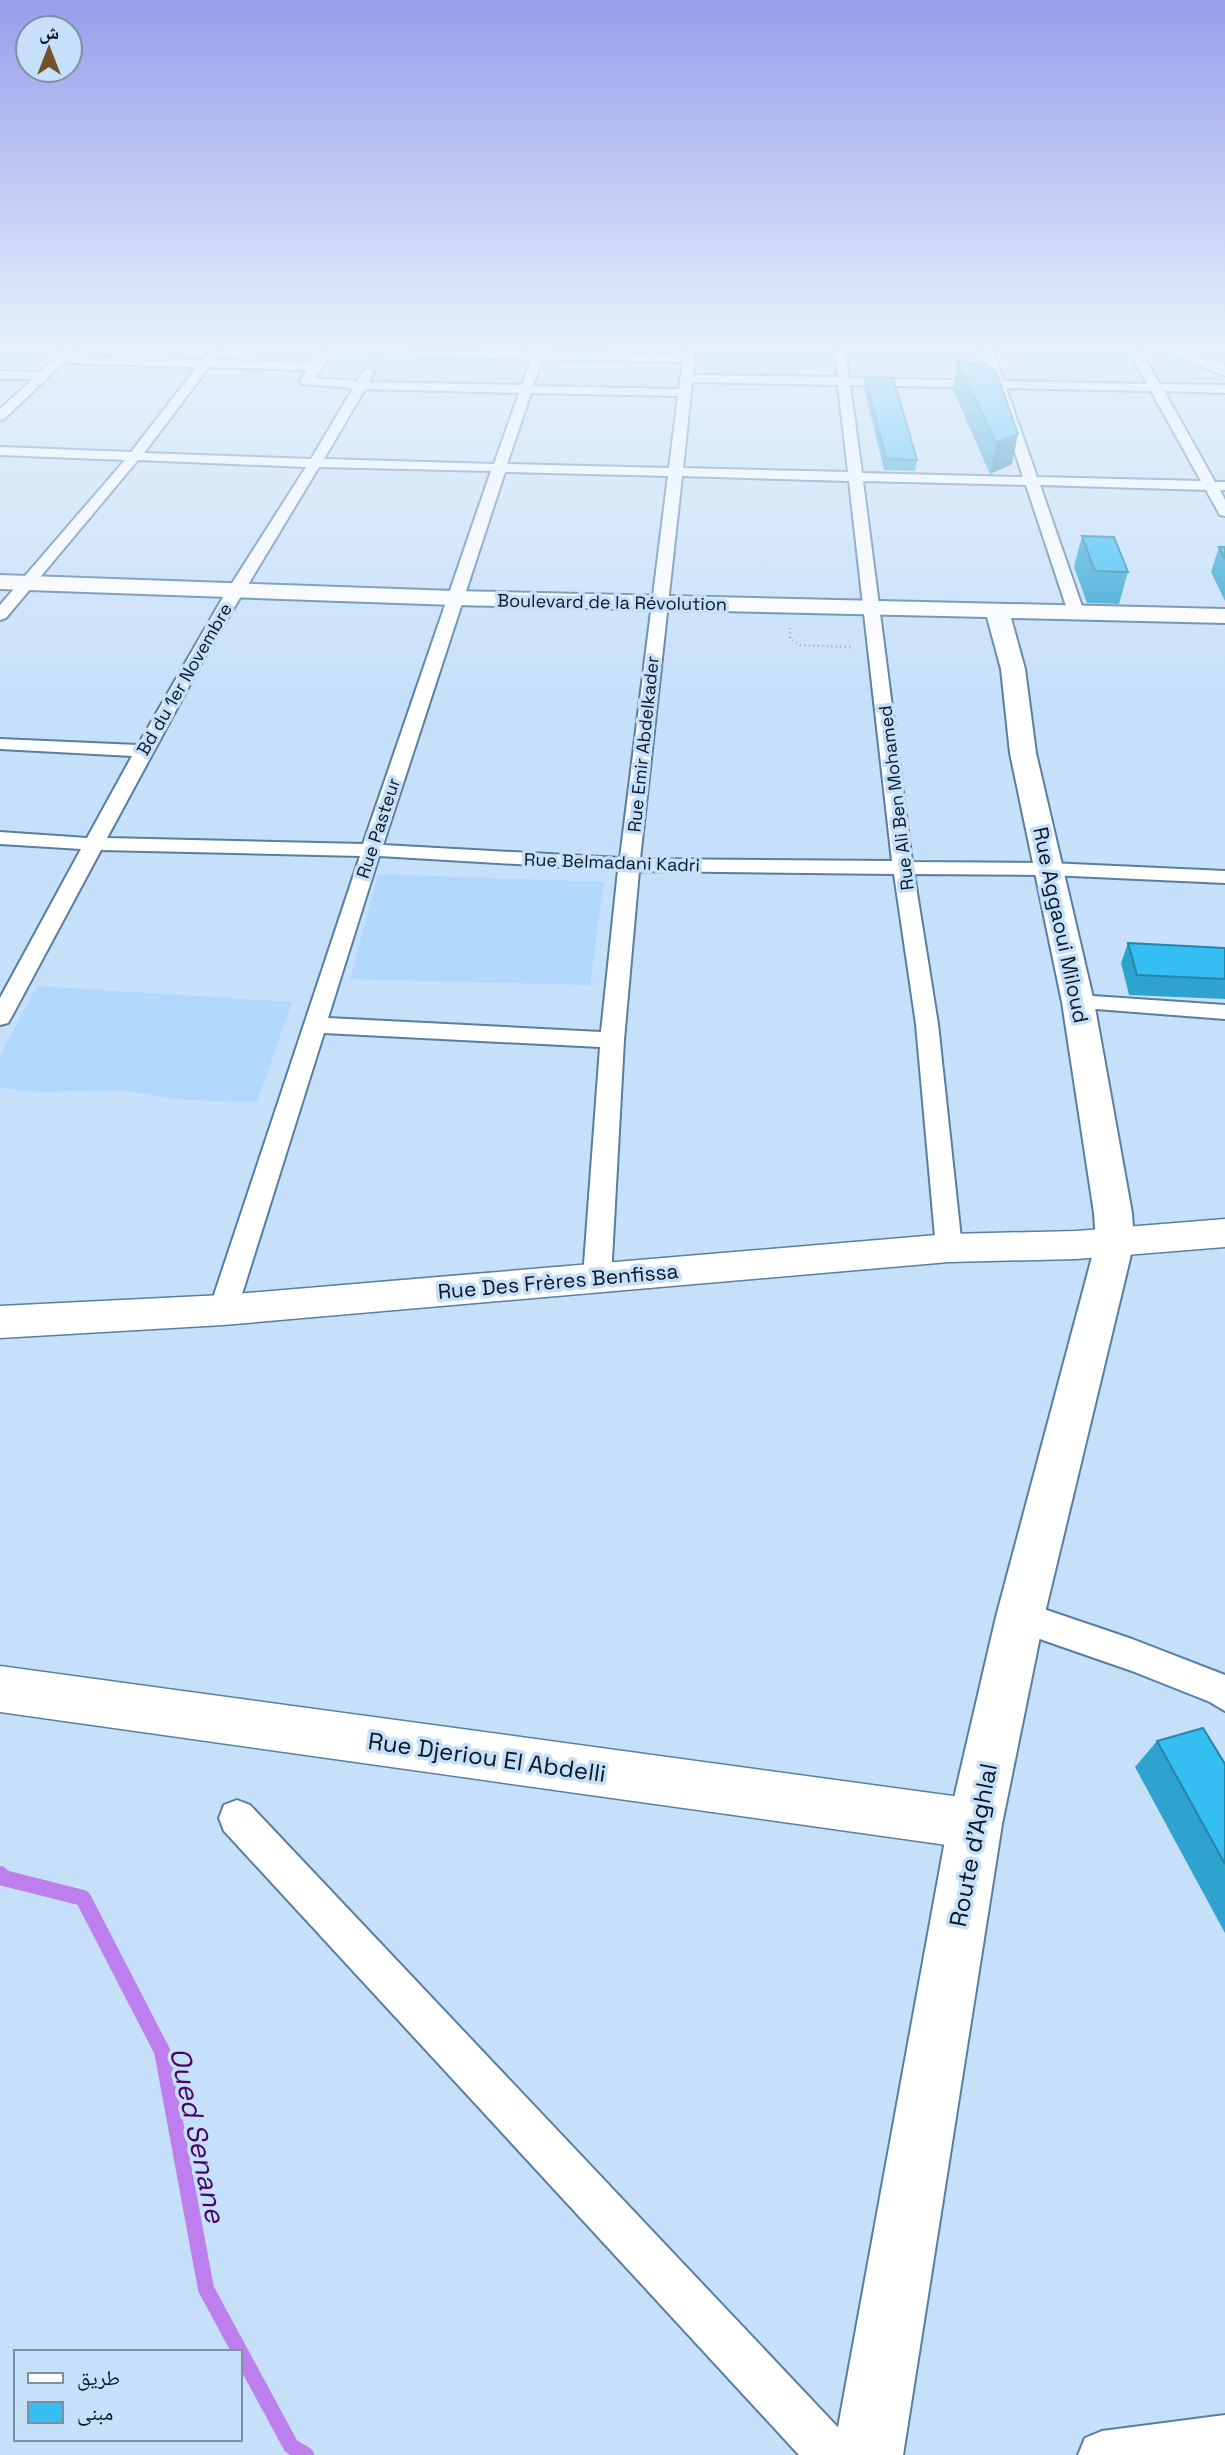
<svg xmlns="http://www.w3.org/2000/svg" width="1225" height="2455" viewBox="0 0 1225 2455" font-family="'Space Grotesk','Noto Naskh Arabic',sans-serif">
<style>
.built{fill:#b2d8fd}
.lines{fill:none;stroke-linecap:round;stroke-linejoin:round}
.stream{stroke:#bd7eee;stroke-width:16}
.street-casing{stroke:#587ea4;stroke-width:4}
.secondary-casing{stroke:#587ea4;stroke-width:3}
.primary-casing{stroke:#587ea4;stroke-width:4}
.path{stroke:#869bb1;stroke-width:2.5;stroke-dasharray:1 3.5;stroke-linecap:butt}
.street{fill:#fff;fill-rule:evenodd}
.secondary{fill:#fff;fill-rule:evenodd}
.primary{fill:#fff;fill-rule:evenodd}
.wall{fill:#2ea3d0}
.shaded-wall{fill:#2585a9}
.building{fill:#35bef2;stroke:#2585a9;stroke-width:2}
.labels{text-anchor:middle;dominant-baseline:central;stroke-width:7;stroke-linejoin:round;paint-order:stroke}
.far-street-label{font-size:18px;fill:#081726;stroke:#c7e0f9}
.street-label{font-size:21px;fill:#081726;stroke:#c7e0f9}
.near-street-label{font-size:24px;fill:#081726;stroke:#c7e0f9}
.near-water-label{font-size:28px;font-style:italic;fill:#48016c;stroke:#c7e0f9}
</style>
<rect width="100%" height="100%" fill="#c7e0f9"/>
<path class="built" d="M378 874 604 882 590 985 350 979Z
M37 986 292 1002 257 1102 185 1100 121 1090 41 1092 0 1088V1055Z"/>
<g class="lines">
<path class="stream" d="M0 1874 4 1878 83 1898 162 2051 206 2289 291 2446 306 2455"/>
<g class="street-casing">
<path id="street" d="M64 349H75L70 356 203 360 211 349H222L214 360 312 363 321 351 327 349 533 352 535 349H545V352L684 355 685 349H695L693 375 838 377 834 349H845L849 378 992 381 981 349H992L1004 381 1147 384 1128 349H1139L1160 384 1225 385V393L1164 391 1215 482H1225V490H1220L1225 500V516L1220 515 1206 490 1040 485 1084 612 1082 615H1070L1068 612 1026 485 863 481 912 862 1050 863 1225 871V883L1050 875 914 874 938 1024 962 1248 958 1255 949 1258 940 1255 936 1248 916 1024 894 874 639 871 624 1040 611 1278 607 1285 597 1289 587 1285 583 1278 600 1047 324 1033 237 1310 233 1318 223 1321 213 1318 209 1310 360 856 101 850 11 1018 8 1023 0 1025V998L81 849 0 844V832L87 838 132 756 0 749V739L138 745 222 599 306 467 138 460 6 618 0 620V605L125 460 0 455V447L131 452 197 367 63 363 4 419 0 420V409L33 379H0V371L40 372ZM332 354 531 359 522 385 369 382 374 372 368 368 364 370 357 381 314 378ZM542 359 683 362 679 389 533 386ZM209 367 307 370 300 381 302 384 353 388 311 459 144 453ZM692 382 838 385 848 472 683 468ZM850 385 994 388 1023 477 862 473ZM1006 388 1151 391 1201 481 1037 477ZM365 389 519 393 494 464 324 459ZM531 393 678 396 669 468 507 464ZM319 467 491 471 363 844 107 838 208 651ZM505 472 668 476 620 858 383 845ZM682 476 849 481 892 861 640 859ZM379 856 618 870 601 1032 328 1018Z
M1078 995 1225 1005V1019L1070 1007 1067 1002 1070 997Z
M1020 1601 1132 1639 1225 1675V1711L1210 1702 1132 1671 1008 1628 1004 1617 1008 1606Z
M237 1800 250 1805 848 2438 855 2455H799L224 1831 219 1818 224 1805Z
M1225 2415V2455H1078L1085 2438 1102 2431Z"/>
</g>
<g class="secondary-casing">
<path id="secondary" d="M1225 1219V1247L1076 1259 949 1262 223 1325 0 1338V1306L223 1295 949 1234 1076 1231Z
M0 1666 975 1799 993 1806 1000 1824 993 1842 975 1849 0 1712Z"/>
</g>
<g class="primary-casing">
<path id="primary" d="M1169 349H1190L1225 365V376L1171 353Z
M0 575 454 591 1225 609V623L1011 618 1025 669 1036 753 1094 1002 1132 1213 1134 1242 1044 1617 1002 1824 903 2455H833L948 1824 996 1617 1096 1242 1094 1213 1062 1002 1010 753 1001 669 987 617 454 605 0 589Z"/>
</g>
<path class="path" d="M790 628V639L800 645 852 647"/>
<use href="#street" class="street"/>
<use href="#secondary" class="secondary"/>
<use href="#primary" class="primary"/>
</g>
<path class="wall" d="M957 361 1012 464 990 474 953 390Z
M865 377 917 460 915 471 884 470 864 388Z
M1082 536 1128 572 1119 604 1087 603 1074 567Z
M1219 547H1225V601L1211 572Z
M1128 943 1225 948V999L1129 995 1121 963Z
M1157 1741 1225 1764V1933L1135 1767Z"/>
<path class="shaded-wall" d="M1018 434 1012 464 990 474 996 443Z"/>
<path class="building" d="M957 361 989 366 996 371 1018 434 996 443Z
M865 377 893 378 917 460 886 459Z
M1082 536 1114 537 1128 572 1095 571Z
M1219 547H1225V559Z
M1128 943 1225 948V979L1137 975Z
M1203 1728 1225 1764V1864L1157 1741Z"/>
<linearGradient id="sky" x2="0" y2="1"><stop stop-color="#979eea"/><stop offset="0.5" stop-color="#e6f1fc"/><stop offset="1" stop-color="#e6f1fc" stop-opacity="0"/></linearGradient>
<rect width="1225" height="692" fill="url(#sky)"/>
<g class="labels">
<g class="far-street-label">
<text transform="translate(612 602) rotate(1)">Boulevard de la Révolution</text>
<text transform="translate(184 679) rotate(-60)">Bd du 1er Novembre</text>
<text transform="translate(643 744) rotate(-84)">Rue Emir Abdelkader</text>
<text transform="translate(896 798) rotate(-97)">Rue Ali Ben Mohamed</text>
<text transform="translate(378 828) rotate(-72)">Rue Pasteur</text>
<text transform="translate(612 862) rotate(2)">Rue Belmadani Kadri</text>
</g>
<g class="street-label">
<text transform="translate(1061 925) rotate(78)">Rue Aggaoui Miloud</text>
<text transform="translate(558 1281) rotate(-5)">Rue Des Frères Benfissa</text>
</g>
<g class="near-street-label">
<text transform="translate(487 1757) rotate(8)">Rue Djeriou El Abdelli</text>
<text transform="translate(973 1845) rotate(-79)">Route d'Aghlal</text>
</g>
<g class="near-water-label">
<text transform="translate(198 2135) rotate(78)">Oued Senane</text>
</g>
</g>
<rect x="14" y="2350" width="228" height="91" fill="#c7e0f9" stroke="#7b90a5" stroke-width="2"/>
<rect x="28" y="2373" width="35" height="10" fill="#ffffff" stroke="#7b90a5" stroke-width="2"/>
<text x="77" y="2385" font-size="21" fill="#081726">طريق</text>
<rect x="28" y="2402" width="35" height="21" fill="#35bef2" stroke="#7b90a5" stroke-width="2"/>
<text x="77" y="2420" font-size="21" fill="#081726">مبنى</text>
<g transform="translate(49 49)"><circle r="33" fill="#c7e0f9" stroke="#7b90a5" stroke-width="2"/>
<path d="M0-5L12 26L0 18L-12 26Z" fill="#735128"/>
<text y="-10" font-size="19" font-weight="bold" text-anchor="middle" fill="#081726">ش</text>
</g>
</svg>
